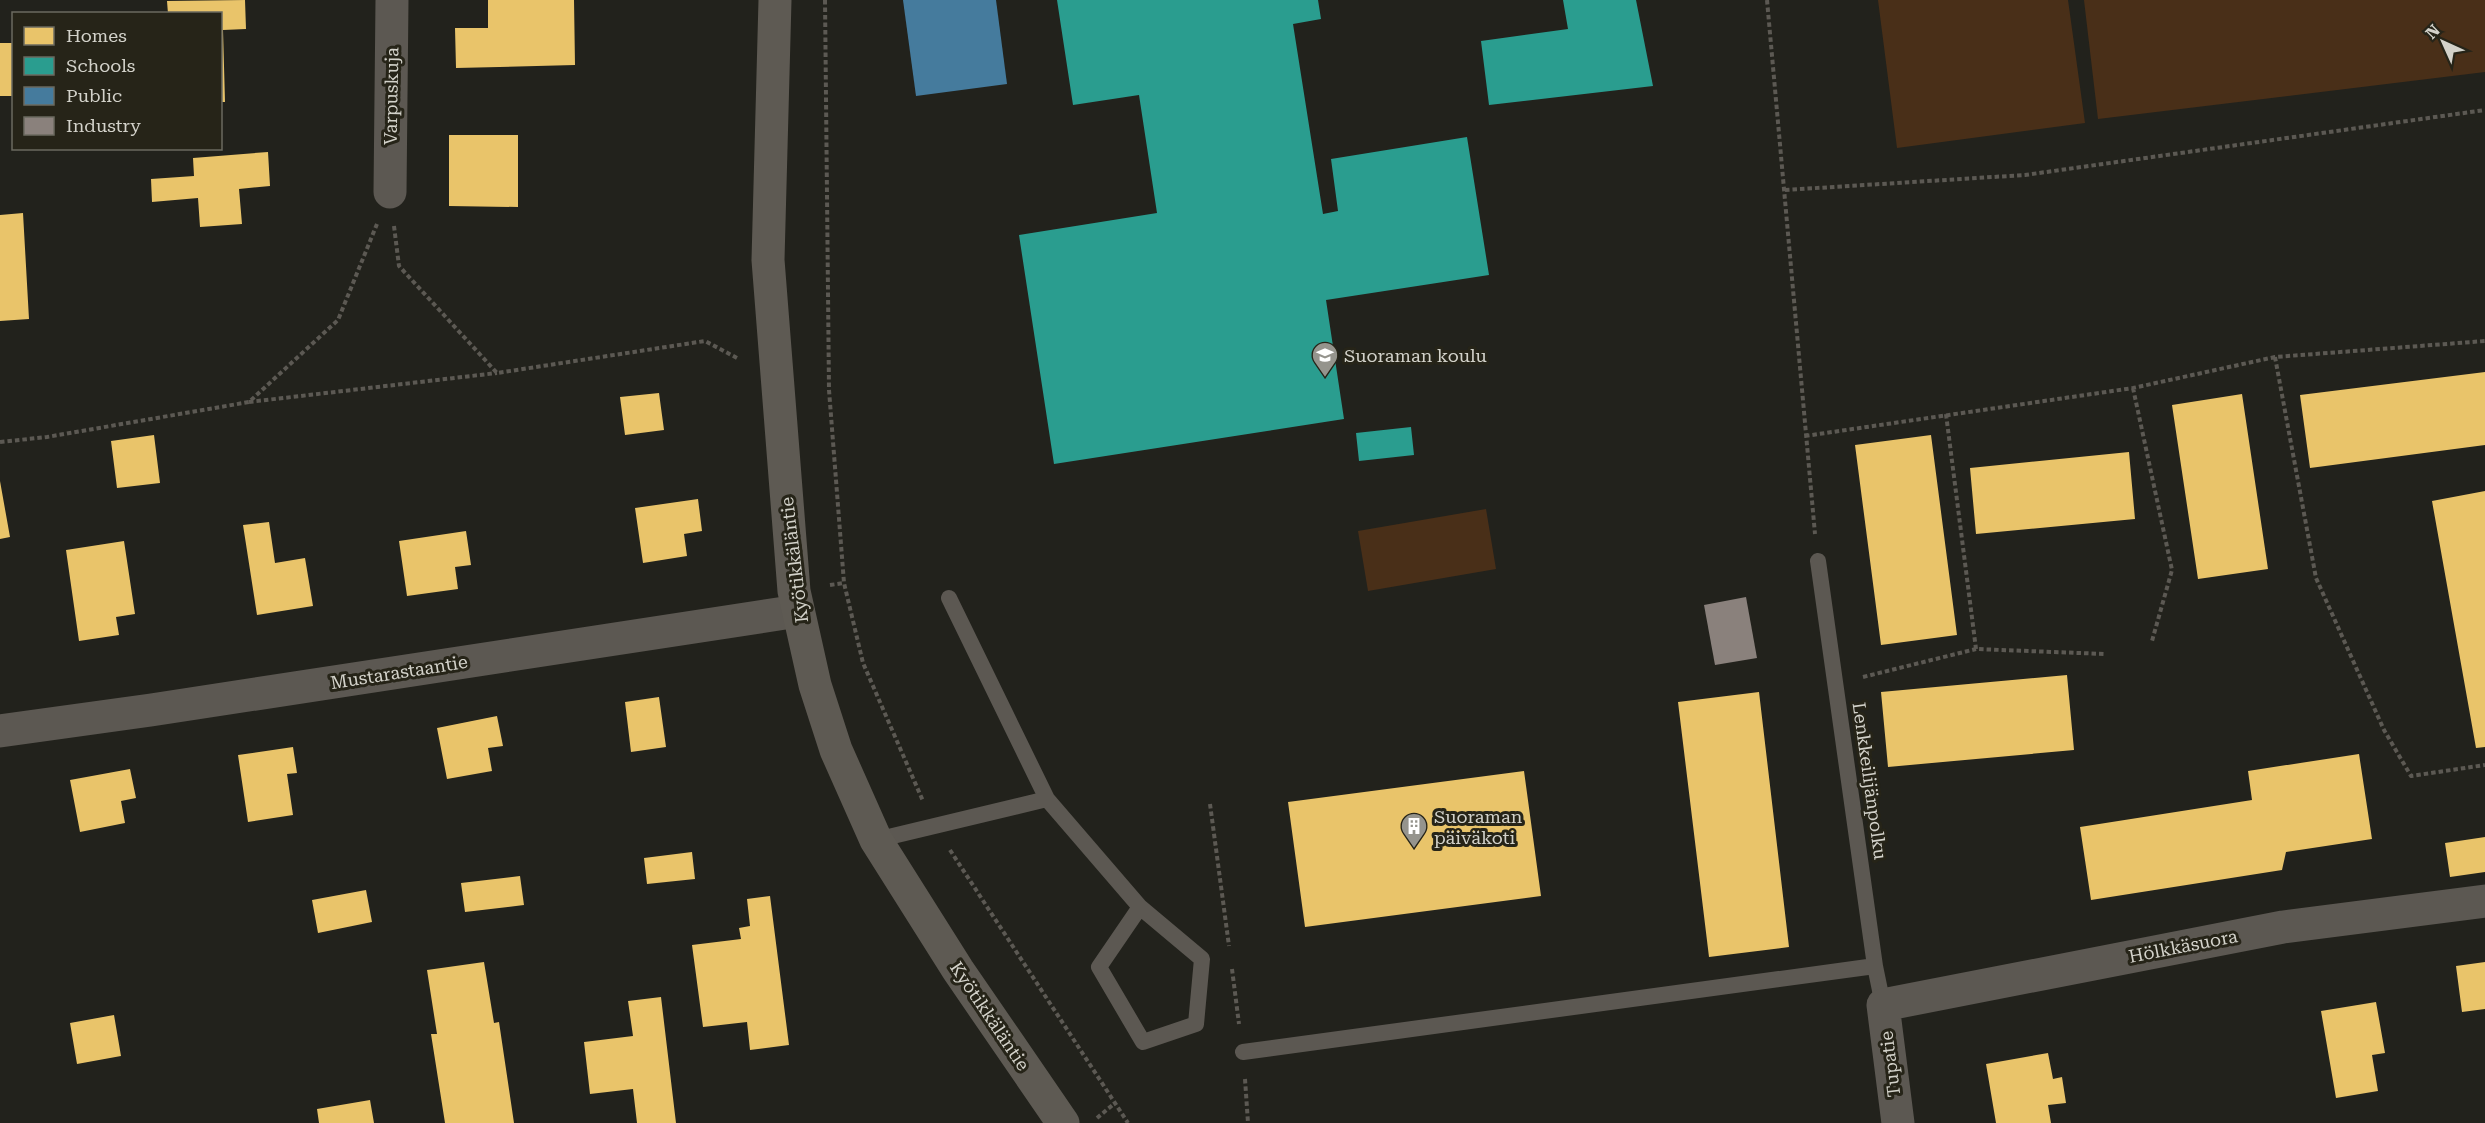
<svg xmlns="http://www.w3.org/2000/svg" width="2485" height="1123" viewBox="0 0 2485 1123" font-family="'Roboto Serif',serif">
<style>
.green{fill:#492f18}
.homes{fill:#e9c46a}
.schools{fill:#2a9d8f}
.public{fill:#457b9d}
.industry{fill:#8a817c}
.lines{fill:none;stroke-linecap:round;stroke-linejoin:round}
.path{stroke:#5c5953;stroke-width:4;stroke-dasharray:4.5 3;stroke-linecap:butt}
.service{stroke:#5c5852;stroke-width:16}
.minor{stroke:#5c5852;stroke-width:33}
.secondary{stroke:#5e5a53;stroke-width:33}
.labels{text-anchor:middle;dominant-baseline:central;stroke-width:6;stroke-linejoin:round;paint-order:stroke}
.street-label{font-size:18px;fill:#d3d2ca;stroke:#262418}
.poi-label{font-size:18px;fill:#d3d2ca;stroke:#262418;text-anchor:start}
</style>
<rect width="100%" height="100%" fill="#22221c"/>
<path class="green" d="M1878 0H2068L2085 123 1897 148Z
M2084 0H2485V72L2098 119Z
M1486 509 1496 569 1368 591 1358 531Z"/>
<path class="homes" d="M245 0 246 29 223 30 225 102H220V14H168L167 1Z
M488 0H574L575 65 456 68 455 28H488Z
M0 43H14V96H0Z
M449 135H518V207L449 206Z
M268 152 270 186 239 189 242 224 200 227 198 198 152 202 151 179 194 176 193 158Z
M23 213 29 319 0 321V215Z
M2485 372V445L2310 468 2300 395Z
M659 393 664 430 625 435 620 397Z
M2242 394 2268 569 2198 579 2172 405Z
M154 435 160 483 117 488 111 441Z
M1931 435 1957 635 1881 645 1855 445Z
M2129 452 2135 519 1976 534 1970 468Z
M0 481 10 537 0 539Z
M2485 491V747L2476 748 2432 501Z
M698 499 702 531 684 534 687 556 643 563 635 508Z
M269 522 275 563 305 558 313 606 257 615 243 525Z
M466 531 471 565 455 567 458 589 407 596 399 541Z
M124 541 135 614 116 617 119 635 79 641 66 550Z
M2067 675 2074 750 1888 767 1881 692Z
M1759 692 1789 947 1709 957 1678 702Z
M659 697 666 747 631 752 625 702Z
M497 716 503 746 488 748 492 771 447 779 437 728Z
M293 747 297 773 287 774 293 815 248 822 238 755Z
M2359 754 2372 839 2286 852 2282 870 2091 900 2080 827 2252 800 2248 771Z
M130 769 136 798 121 801 125 823 80 832 70 780Z
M1524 771 1541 896 1305 927 1288 802Z
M2485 837V872L2450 877 2445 843Z
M692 852 695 879 647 884 644 858Z
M520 876 524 905 465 912 461 883Z
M366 890 372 922 318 933 312 900Z
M770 896 789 1045 750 1050 747 1022 703 1027 692 945 741 939 739 928 750 926 747 899Z
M484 962 494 1023 499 1022 514 1123H445L431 1034H437L427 970Z
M2485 962V1009L2462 1012 2456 966Z
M661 997 676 1123H637L633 1089 590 1094 584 1042 633 1036 628 1001Z
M2376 1002 2385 1053 2372 1055 2378 1091 2336 1098 2321 1011Z
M114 1015 121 1056 77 1064 70 1023Z
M2048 1053 2053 1079 2062 1077 2066 1103 2048 1105 2051 1123H1996L1986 1064Z
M370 1100 374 1123H319L317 1109Z"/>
<path class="schools" d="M1057 0H1318L1321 19 1293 24 1323 214 1338 211 1331 159 1467 137 1489 275 1326 300 1344 419 1054 464 1019 235 1157 213 1139 95 1073 105Z
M1563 0H1636L1653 86 1489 105 1481 41 1568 29Z
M1411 427 1414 455 1359 461 1356 433Z"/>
<path class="public" d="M903 0H996L1007 84 916 96Z"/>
<path class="industry" d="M1746 597 1757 658 1715 665 1704 605Z"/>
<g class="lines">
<path class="path" d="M825 0 829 390 844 583 863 663 923 801
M1767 0 1815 534
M1785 190 2025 175 2485 110
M394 226 399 266 497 373 705 341 739 359
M2275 357 2316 578 2384 730 2411 776 2485 765
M2133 388 2172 570 2152 641
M249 402 497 373
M1946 414 1976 649 2105 654
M1805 436 2133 388 2275 357 2485 341
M0 442 47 437 249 402 338 320 377 224
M830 585 844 583
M1863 677 1976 649
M1210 804 1229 946
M950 850 1128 1123
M1232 969 1239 1024
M1245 1079 1248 1123
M1097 1118 1115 1103"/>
<path class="service" d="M1818 561 1875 966 1883 1005
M949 598 1047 799
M876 840 1047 799 1140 907 1202 959 1196 1024 1143 1042 1099 967 1140 907
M1243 1052 1875 966"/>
<path class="minor" d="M390 192 392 0
M0 731 151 710 798 611
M1898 1123 1883 1005 2283 927 2485 901"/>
<path class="secondary" d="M775 0 768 260 794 591 815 685 836 750 876 840 958 970 1063 1123"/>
</g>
<defs>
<g id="school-pin" transform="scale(1.35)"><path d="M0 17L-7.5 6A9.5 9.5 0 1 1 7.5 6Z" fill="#95948d" stroke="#262418"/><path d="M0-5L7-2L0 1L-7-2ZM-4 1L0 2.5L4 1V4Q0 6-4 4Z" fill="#fff"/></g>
<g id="building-pin" transform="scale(1.35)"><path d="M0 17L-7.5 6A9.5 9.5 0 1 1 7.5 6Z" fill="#95948d" stroke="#262418"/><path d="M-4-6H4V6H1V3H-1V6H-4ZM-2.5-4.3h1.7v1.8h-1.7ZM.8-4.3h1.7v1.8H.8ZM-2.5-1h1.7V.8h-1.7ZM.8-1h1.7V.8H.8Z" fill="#fff"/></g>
</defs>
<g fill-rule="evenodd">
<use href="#school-pin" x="1325" y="355"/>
<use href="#building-pin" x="1414" y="826"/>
</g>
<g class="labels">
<g class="street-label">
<text transform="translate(391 96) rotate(-89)">Varpuskuja</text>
<text transform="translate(794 560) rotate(-97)">Kyötikkäläntie</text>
<text transform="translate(399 672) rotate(-9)">Mustarastaantie</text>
<text transform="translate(1870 781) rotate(82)">Lenkkeilijänpolku</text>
<text transform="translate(2183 946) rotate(-11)">Hölkkäsuora</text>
<text transform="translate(990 1016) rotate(56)">Kyötikkäläntie</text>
<text transform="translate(1890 1064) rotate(-97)">Tupatie</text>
</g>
<g class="poi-label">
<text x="1344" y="355">Suoraman koulu</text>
<text x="1434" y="816">Suoraman<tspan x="1434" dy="21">päiväkoti</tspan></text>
</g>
</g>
<rect x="12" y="12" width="210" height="138" fill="#262418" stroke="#6b6a5f" stroke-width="1.5"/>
<rect x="24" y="27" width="30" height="18" fill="#e9c46a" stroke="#6b6a5f" stroke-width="1.5"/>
<text x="66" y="42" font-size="18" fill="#d3d2ca">Homes</text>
<rect x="24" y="57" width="30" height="18" fill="#2a9d8f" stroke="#6b6a5f" stroke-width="1.5"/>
<text x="66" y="72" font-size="18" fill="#d3d2ca">Schools</text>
<rect x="24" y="87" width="30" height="18" fill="#457b9d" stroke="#6b6a5f" stroke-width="1.5"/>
<text x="66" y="102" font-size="18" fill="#d3d2ca">Public</text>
<rect x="24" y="117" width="30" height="18" fill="#8a817c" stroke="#6b6a5f" stroke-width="1.5"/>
<text x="66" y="132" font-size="18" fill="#d3d2ca">Industry</text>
<g transform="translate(2443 42) rotate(315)" stroke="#262418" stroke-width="4.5" paint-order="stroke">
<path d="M0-4.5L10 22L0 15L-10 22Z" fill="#d3d2ca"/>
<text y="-9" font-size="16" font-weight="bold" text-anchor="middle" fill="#d3d2ca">N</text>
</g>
</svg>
